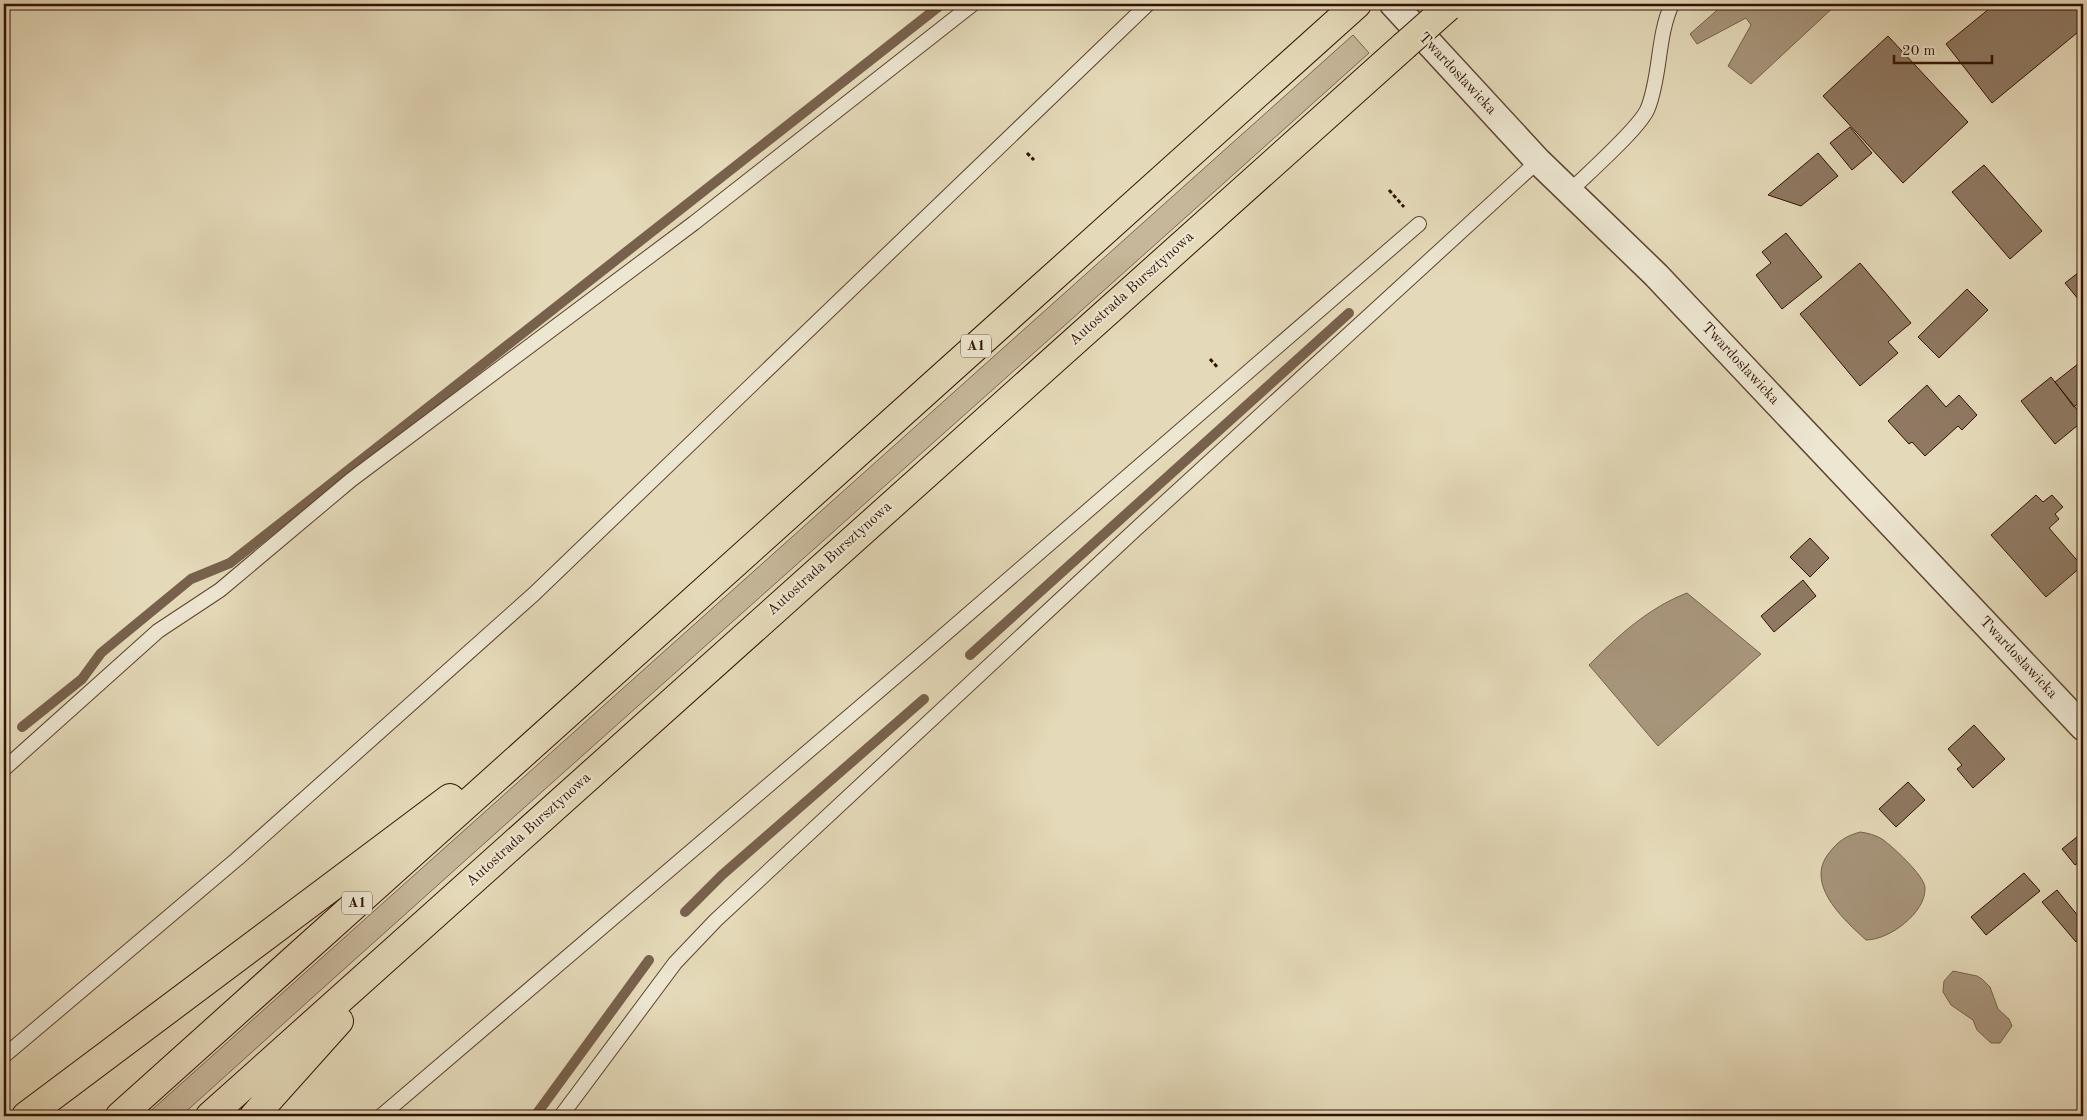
<svg xmlns="http://www.w3.org/2000/svg" width="2087" height="1120" viewBox="0 0 2087 1120" font-family="'Old Standard TT',serif">
<style>
.green{fill:#c6b79a;stroke:#7c6450}
.water{fill:#a7957b;stroke:#78614c}
.lines{fill:none;stroke-linecap:round;stroke-linejoin:round}
.stream{stroke:#78614c;stroke-width:10}
.building{fill:#8f7962;stroke:#321205}
.lane-casing{stroke:#5e4432;stroke-width:16}
.street-casing{stroke:#5e4432;stroke-width:29}
.highway-casing{stroke:#321205;stroke-width:30}
.path{stroke:#321205;stroke-width:3;stroke-dasharray:4 2.5;stroke-linecap:butt}
.lane{stroke:#ede6d1;stroke-width:14}
.street{stroke:#ede6d1;stroke-width:26}
.highway{stroke:#e4d9b8;stroke-width:28}
.highway-bridge-casing{stroke:#321205;stroke-width:30;stroke-linecap:butt}
.highway-bridge{stroke:#e4d9b8;stroke-width:28}
.labels{text-anchor:middle;dominant-baseline:central;stroke-width:4.5;stroke-linejoin:round;paint-order:stroke}
.shield{fill:#ede6d1;stroke:#6a5242;stroke-width:1}
.shield-label{font-size:14px;font-weight:bold;fill:#321205}
.street-label{font-size:15px;fill:#321205;stroke:#ede6d1}
</style>
<rect width="100%" height="100%" fill="#e4d9b8"/>
<filter id="stains"><feTurbulence type="fractalNoise" baseFrequency=".004" numOctaves="4"/><feColorMatrix values="0 0 0 0 .2 0 0 0 0 .09 0 0 0 0 .02 0 0 0 .5 -.17"/></filter>
<radialGradient id="worn" r=".72"><stop offset=".6" stop-color="#630" stop-opacity="0"/><stop offset="1" stop-color="#630" stop-opacity=".3"/></radialGradient>
<path class="green" d="M1353 35 1369 53C974 408 575 760 181 1116H145Z"/>
<path class="water" d="M1724 4H1837L1751 84 1728 66 1751 25 1746 18 1697 44 1690 34Z
M1687 593 1761 654 1658 746 1589 665C1618 636 1648 608 1687 593Z
M1860 832C1868 833 1875 835 1882 839 1892 846 1925 876 1925 888 1926 913 1889 940 1866 940 1844 920 1804 884 1829 853 1838 841 1846 836 1860 832Z
M1953 971 1977 976 1982 979 1990 987 1998 1009 2009 1019 2012 1026 2000 1043H1991L1977 1030 1973 1020 1951 1005 1943 992 1944 981Z"/>
<g class="lines">
<path class="stream" d="M970 655 1349 313
M22 727 82 679 101 653 191 579 230 563 942 4
M685 912 722 875 924 699
M535 1116 649 960"/>
</g>
<path class="building" d="M1995 4H2083V28L1992 103 1946 44Z
M1888 36 1968 122 1903 183 1823 96Z
M1850 127 1872 153 1852 170 1830 143Z
M1818 153 1838 176 1801 206 1768 195Z
M1984 165 2042 231 2010 259 1952 192Z
M1786 233 1822 277 1782 309 1756 275 1771 263 1762 252Z
M1860 263 1911 323 1888 342 1898 353 1860 386 1800 314Z
M2083 269V305L2065 283Z
M1967 289 1988 310 1939 358 1918 337Z
M2083 360V399L2074 407 2055 382Z
M2051 377 2083 417V421L2055 444 2021 401Z
M1927 385 1946 407 1959 395 1977 415 1962 430 1958 426 1925 456 1912 442 1909 444 1888 421Z
M2036 495 2043 502 2052 495 2063 507 2055 514 2059 519 2049 528 2082 566 2046 597 1991 535Z
M1810 538 1829 558 1810 577 1790 557Z
M1803 580 1816 596 1774 632 1761 616Z
M1974 725 2005 759 1973 788 1957 769 1962 765 1948 749Z
M1908 782 1925 800 1896 827 1879 809Z
M2083 832V859L2075 865 2062 849Z
M2024 873 2040 891 1986 935 1971 917Z
M2057 890 2083 922V936L2076 942 2042 902Z"/>
<g class="lines">
<g class="lane-casing">
<path id="lane" d="M1570 191C1587 174 1641 127 1648 108 1661 75 1657 36 1672 4
M4 769 158 631 220 590 351 480 694 223 973 4
M4 1056 237 859 534 594 1148 4
M381 1116 921 655 1419 224
M561 1116 675 963 716 920 1135 530 1538 161"/>
</g>
<g class="street-casing">
<path id="street" d="M1393 4 1538 161 1656 275 2083 727"/>
</g>
<g class="highway-casing">
<path id="highway" d="M26 1116 450 798
M120 1116 1357 4
M210 1116 1404 46
M254 1116 339 1021"/>
</g>
<path class="path" d="M1027 153 1034 160
M1389 190 1404 207
M1210 359 1218 368"/>
<use href="#lane" class="lane"/>
<use href="#street" class="street"/>
<use href="#highway" class="highway"/>
<g class="highway-bridge-casing">
<path id="highway-bridge" d="M1404 46 1448 7"/>
</g>
<use href="#highway-bridge" class="highway-bridge"/>
</g>
<g class="labels">
<g class="shield">
<rect x="961" y="334.5" width="30" height="23" rx="4"/>
<rect x="342" y="891.5" width="30" height="23" rx="4"/>
</g>
<g class="shield-label">
<text x="976" y="346">A1</text>
<text x="357" y="903">A1</text>
</g>
<g class="street-label">
<text transform="translate(1457 74) rotate(47)">Twardosławicka</text>
<text transform="translate(1132 289) rotate(-42)">Autostrada Bursztynowa</text>
<text transform="translate(1740 364) rotate(47)">Twardosławicka</text>
<text transform="translate(830 559) rotate(-42)">Autostrada Bursztynowa</text>
<text transform="translate(2018 658) rotate(47)">Twardosławicka</text>
<text transform="translate(529 830) rotate(-42)">Autostrada Bursztynowa</text>
</g>
</g>
<rect width="2087" height="1120" fill="none" stroke="#e4d9b8" stroke-width="20"/>
<rect x="5" y="5" width="2077" height="1110" fill="none" stroke="#321205" stroke-width="2.5"/>
<rect x="10" y="10" width="2067" height="1100" fill="none" stroke="#321205"/>
<path d="M1894 55v8h98v-8" fill="none" stroke="#321205" stroke-width="2.5"/>
<text x="1902" y="55" font-size="15" fill="#321205" stroke="#ede6d1" stroke-width="4" paint-order="stroke">20 m</text>
<rect width="100%" height="100%" filter="url(#stains)"/>
<rect width="100%" height="100%" fill="url(#worn)"/>
</svg>
